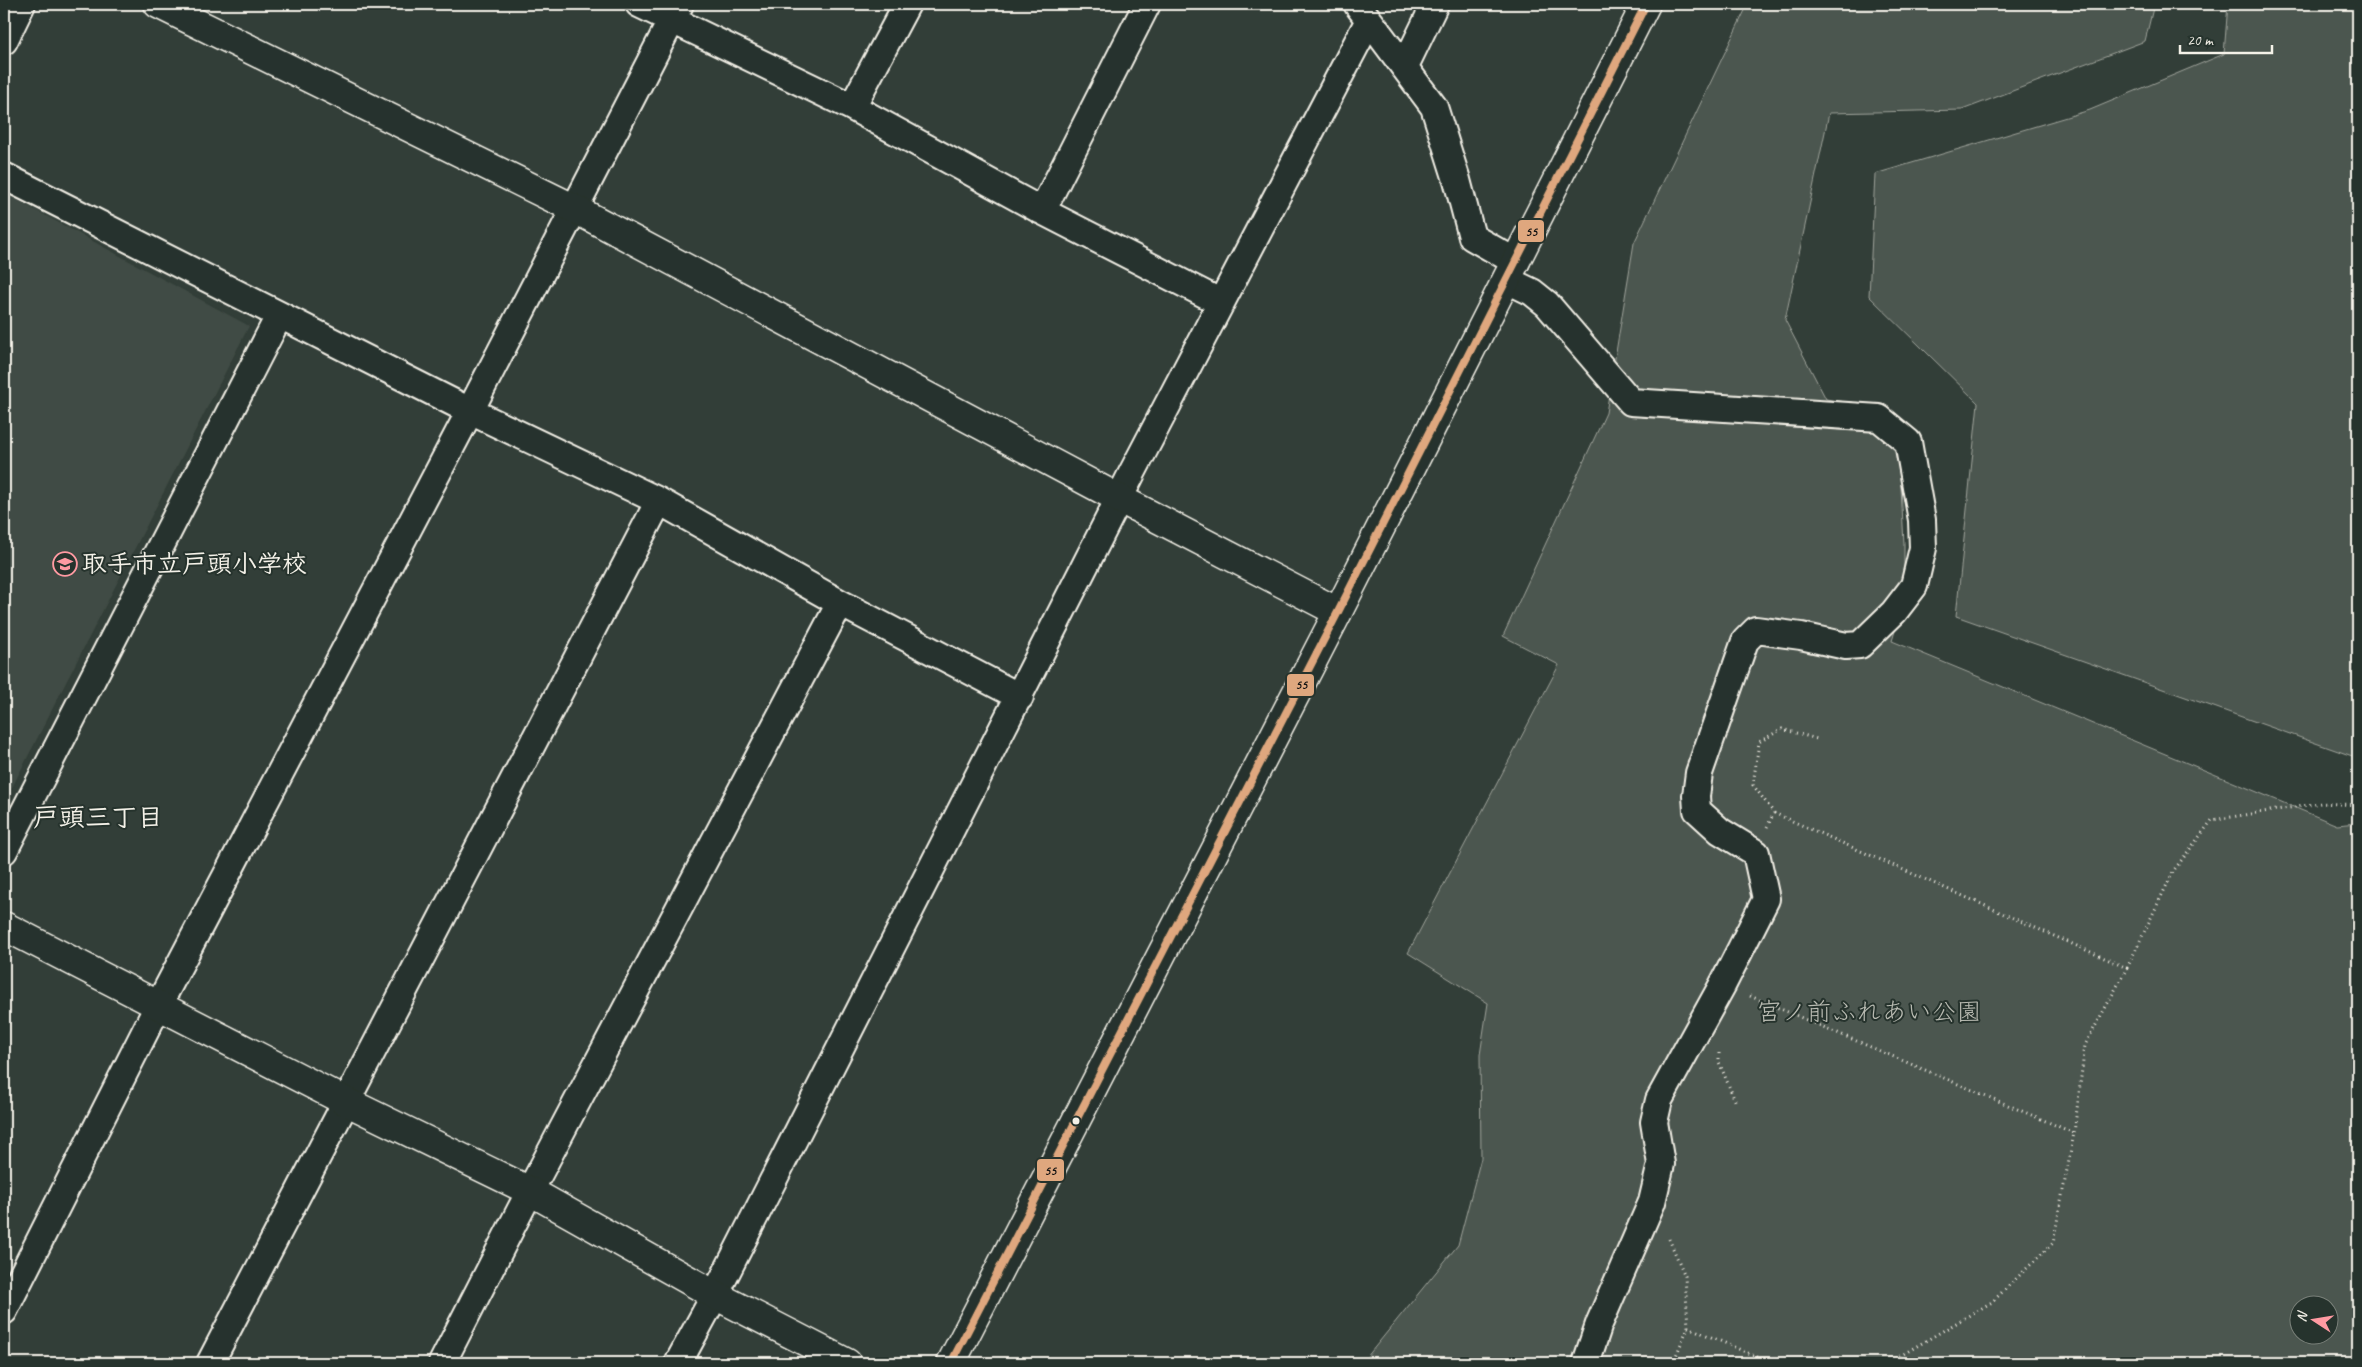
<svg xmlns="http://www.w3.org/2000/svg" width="2362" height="1367" viewBox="0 0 2362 1367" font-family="Caveat,'Klee One',sans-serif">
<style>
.built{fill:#404b44}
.green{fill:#4c564f;stroke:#a0a49c;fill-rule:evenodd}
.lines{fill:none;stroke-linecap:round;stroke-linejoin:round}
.minor-casing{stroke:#f4f1e8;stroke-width:30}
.tertiary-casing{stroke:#f4f1e8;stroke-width:31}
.path{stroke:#f4f1e8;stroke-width:3;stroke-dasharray:1 4;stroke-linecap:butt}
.minor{stroke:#26332d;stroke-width:26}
.tertiary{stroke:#26332d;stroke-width:28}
.bus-1-casing{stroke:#26332d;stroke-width:11}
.bus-1{stroke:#dfa77e;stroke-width:8}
.bus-dot{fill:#f4f1e8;stroke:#26332d;stroke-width:2}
.labels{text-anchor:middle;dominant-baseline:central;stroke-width:4;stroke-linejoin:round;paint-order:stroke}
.poi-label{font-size:25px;font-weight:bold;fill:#f4f1e8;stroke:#26332d;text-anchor:start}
.park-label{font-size:25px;fill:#b9bbb2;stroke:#26332d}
.neighbourhood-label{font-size:26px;font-weight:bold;fill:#f4f1e8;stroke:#26332d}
.line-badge{stroke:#26332d;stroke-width:2}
.pale-badge-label{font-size:14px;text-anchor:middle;font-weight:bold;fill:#111}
</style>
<rect width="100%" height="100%" fill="#323e38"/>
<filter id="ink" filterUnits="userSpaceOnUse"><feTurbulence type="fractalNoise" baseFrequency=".02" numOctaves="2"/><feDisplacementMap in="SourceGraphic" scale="10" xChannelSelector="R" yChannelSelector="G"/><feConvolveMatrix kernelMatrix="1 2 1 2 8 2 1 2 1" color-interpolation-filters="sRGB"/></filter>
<g filter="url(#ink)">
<path class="built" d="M4 193 249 326 4 803Z"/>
<path class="green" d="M1748 4H2154L2145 41 1962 110 1829 113 1785 320 1826 399 1861 405 1899 450 1904 544V601L1892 641 2337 825 2358 823V1363H1362L1458 1245 1481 1158 1480 1055 1488 1003 1408 953 1559 665 1503 636 1606 413 1634 243ZM2300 1304H2330V1334H2300Z
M2228 4H2358V758L1956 616 1978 403 1869 296 1875 174 2090 110 2224 54Z"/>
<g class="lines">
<g class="minor-casing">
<path id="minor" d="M639 4 852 107 1042 211 1220 302
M1357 4 1434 107 1457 180 1472 237 1516 262
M4 41 22 4
M1405 66 1435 4
M852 107 907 4
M4 176 470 411 659 501 840 603 1020 697
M1042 211 1147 4
M1507 280 1532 292 1547 304 1631 402 1879 418 1908 442 1922 520 1923 548 1914 586 1894 612 1860 645 1846 646 1801 636 1756 630 1745 641 1699 773 1696 796 1697 810 1720 831 1756 853 1766 899 1723 984 1659 1100 1654 1122 1661 1164 1652 1202 1599 1324 1586 1363
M4 851 279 316
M4 1311 159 1004 470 411 680 4
M210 1363 659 501
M442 1363 530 1191 840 603
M678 1363 715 1295 1132 473 1369 20"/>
</g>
<g class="tertiary-casing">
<path id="tertiary" d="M158 4 573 208 1120 499 1338 612
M4 926 335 1096 530 1191 715 1295 847 1363
M951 1363 1338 612 1646 4"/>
</g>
<path class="path" d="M1774 813 2127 968 2085 1045 2074 1133 2053 1243 1992 1302 1888 1363
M1767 827 1774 813 1753 785 1759 742 1782 729 1817 739
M2127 968 2174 870 2212 820 2321 803 2358 805
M1750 996 2074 1133
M1719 1053V1062L1736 1103
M1669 1239 1685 1276 1688 1327 1673 1363
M1688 1327 1771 1363"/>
<use href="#minor" class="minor"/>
<use href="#tertiary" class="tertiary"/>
<g class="bus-1-casing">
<path id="bus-1" d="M951 1363 1338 612 1646 4"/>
</g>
<use href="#bus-1" class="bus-1"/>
</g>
</g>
<defs>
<g id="school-ring" transform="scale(1.25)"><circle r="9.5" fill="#26332d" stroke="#ff9aa2" stroke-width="1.5"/><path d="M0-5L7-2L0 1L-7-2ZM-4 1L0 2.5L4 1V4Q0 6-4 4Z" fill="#ff9aa2"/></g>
</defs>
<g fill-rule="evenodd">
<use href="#school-ring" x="65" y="564"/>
</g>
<circle class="bus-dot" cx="1076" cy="1121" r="4.5"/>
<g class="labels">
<g class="poi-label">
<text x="82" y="564">取手市立戸頭小学校</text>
</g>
<g class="park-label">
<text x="1869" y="1012">宮ノ前ふれあい公園</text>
</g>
<g class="neighbourhood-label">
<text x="98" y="817">戸頭三丁目</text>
</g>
</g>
<g class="line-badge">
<rect x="1517" y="219" width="28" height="24" rx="5" fill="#dfa77e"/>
<rect x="1286" y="673" width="29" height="24" rx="5" fill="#dfa77e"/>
<rect x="1036" y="1158" width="29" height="24" rx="5" fill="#dfa77e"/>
</g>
<g class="pale-badge-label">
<text x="1531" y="236">55</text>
<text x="1301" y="689">55</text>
<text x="1050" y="1175">55</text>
</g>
<rect width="2362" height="1367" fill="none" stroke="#26332d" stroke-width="20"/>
<rect x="10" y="10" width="2342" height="1347" fill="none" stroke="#f4f1e8" stroke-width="2" filter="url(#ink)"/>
<g transform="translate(2314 1320) rotate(282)"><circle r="24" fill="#26332d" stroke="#787f78"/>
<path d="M0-4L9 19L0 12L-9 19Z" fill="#ff9aa2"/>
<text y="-8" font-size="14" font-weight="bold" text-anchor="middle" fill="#f4f1e8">N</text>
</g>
<path d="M2180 45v8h92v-8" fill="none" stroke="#f4f1e8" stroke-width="2.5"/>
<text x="2187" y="45" font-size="15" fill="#f4f1e8" stroke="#26332d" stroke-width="4" paint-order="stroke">20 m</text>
</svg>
